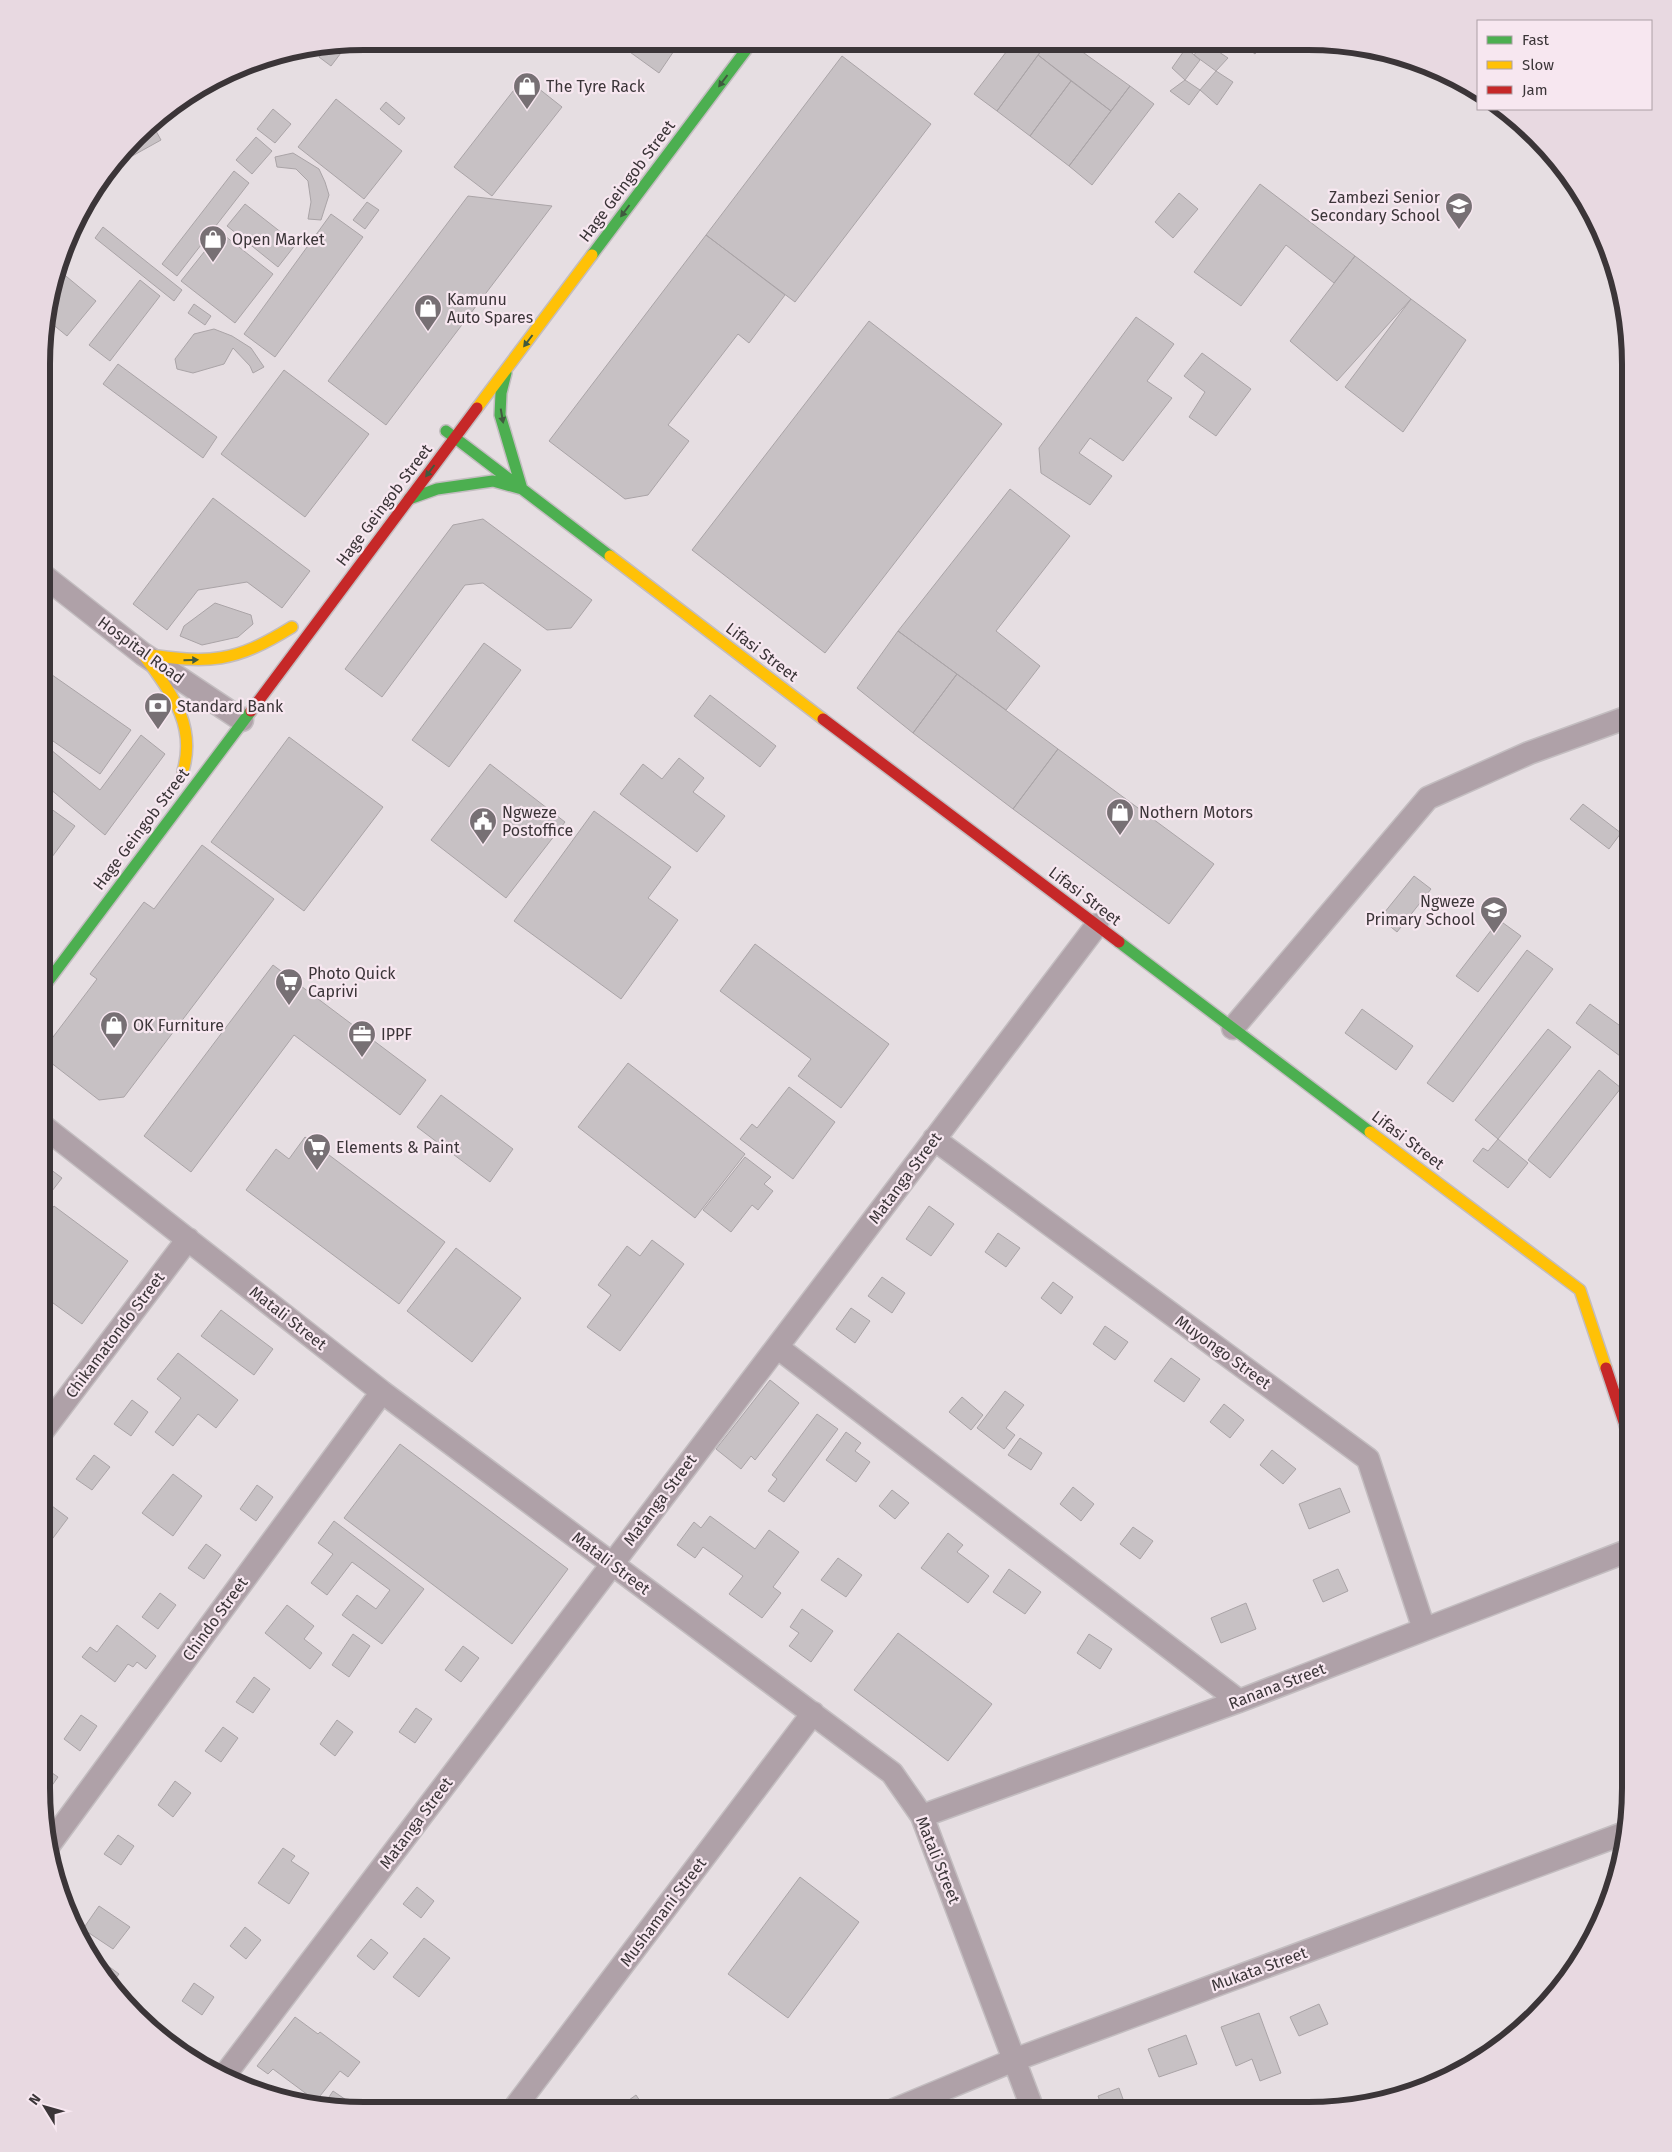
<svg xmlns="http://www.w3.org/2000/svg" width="1672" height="2152" viewBox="0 0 1672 2152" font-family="'Fira Sans',sans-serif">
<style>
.building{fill:#c7c1c4;stroke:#aaa4a7}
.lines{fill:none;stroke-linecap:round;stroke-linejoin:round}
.street-casing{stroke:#c3bdc0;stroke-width:25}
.fast-casing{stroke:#c3bdc0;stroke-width:14}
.slow-casing{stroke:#c3bdc0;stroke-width:14}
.jam-casing{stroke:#c3bdc0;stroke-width:14}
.street{stroke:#afa1a8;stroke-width:22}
.fast{stroke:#4caf50;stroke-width:11}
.slow{stroke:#ffc107;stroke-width:11}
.jam{stroke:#c62828;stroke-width:11}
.oneway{fill:#405a3f}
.labels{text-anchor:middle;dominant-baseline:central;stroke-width:4.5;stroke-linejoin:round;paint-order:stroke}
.poi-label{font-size:16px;fill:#3b3538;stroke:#f7e7f0;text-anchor:start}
.street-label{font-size:16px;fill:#3b3538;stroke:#f7e7f0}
.rim{fill:none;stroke:#3b3538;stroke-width:6}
</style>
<rect width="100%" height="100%" fill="#e6dee2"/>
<path class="building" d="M616 42H680L659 73Z
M1013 43H1047L997 111 974 94Z
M1047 43H1070L1130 86 1111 111 1038 55Z
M1202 44H1207L1228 58 1216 71 1194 55Z
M1242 44H1262L1255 54Z
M347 45 331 66 319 57 325 48Z
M1186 48 1200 60 1185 80 1172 68Z
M1038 55 1071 81 1030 136 997 111Z
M842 56 931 124 795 302 706 235Z
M1216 71 1233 82 1217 105 1200 90Z
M524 77 562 107 492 196 454 167Z
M1185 80 1200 90 1189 105 1170 91Z
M1071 81 1111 111 1069 166 1030 136Z
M1130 86 1154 104 1092 185 1069 166Z
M336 99 402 151 364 199 298 147Z
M386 102 405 118 399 125 380 109Z
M273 109 291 124 275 143 257 129Z
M151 122 161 140 116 165Z
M256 137 272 151 252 174 236 160Z
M293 153 319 169 325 182 329 195 321 220 308 219 311 202 308 181 296 169 277 167 275 157Z
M234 171 249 183 177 276 162 264Z
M1260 184 1355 256 1334 283 1286 245 1241 306 1194 272Z
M1179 193 1198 209 1173 238 1155 222Z
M468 196 552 206 386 425 328 381Z
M367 202 379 210 365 229 353 220Z
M245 204 296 244 278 267 227 226Z
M331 214 363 237 275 357 244 334Z
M103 227 182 290 174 301 95 238Z
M220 232 273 274 235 323 181 281Z
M706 235 785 295 749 343 738 334 668 425 689 441 648 495 625 499 549 441Z
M1355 256 1411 299 1337 381 1290 341Z
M61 272 96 301 67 336 45 318Z
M140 280 160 296 110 361 89 345Z
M1411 299 1466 340 1403 432 1345 387Z
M194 304 211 316 205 325 188 313Z
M1136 317 1174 344 1147 381 1172 398 1123 461 1090 438 1079 453 1112 476 1090 505 1041 473 1039 448Z
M869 321 1002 424 825 653 692 550Z
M214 329 232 336 251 348 264 367 253 373 250 366 233 348 224 364 193 373 177 369 175 359 194 334Z
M1202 353 1251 389 1216 436 1189 417 1205 392 1184 376Z
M118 364 217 437 203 458 103 384Z
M284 370 369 434 305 517 221 454Z
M1010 489 1070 536 996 631 1040 666 1006 710 898 631Z
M213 498 310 571 282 608 247 582 198 590 167 630 133 604Z
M483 519 592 600 571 628 547 630 483 583 465 585 382 697 345 669 453 525Z
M215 603 251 615 253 624 238 637 202 645 180 636 184 626Z
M898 631 957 674 913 733 857 688Z
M484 643 521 670 449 767 412 740Z
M45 670 131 730 100 774 43 734Z
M957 674 1058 749 1013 809 913 733Z
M710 695 776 746 760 767 694 716Z
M141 735 165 754 105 835 43 783 45 745 100 790Z
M289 737 383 807 304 911 211 842Z
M1058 749 1214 864 1169 924 1013 809Z
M679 758 704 778 693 792 725 816 697 852 620 794 643 764 662 779Z
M490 764 565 822 506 898 431 840Z
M43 803 75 826 43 869Z
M1583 804 1621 833 1609 849 1570 819Z
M594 811 671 867 648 898 678 920 621 999 514 921Z
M202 845 274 899 124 1097 99 1100 50 1062V1041L97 979 90 974 144 902 154 909Z
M1414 876 1431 889 1397 932 1380 918Z
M1499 920 1521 936 1478 992 1456 976Z
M755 944 889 1044 841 1108 798 1076 811 1059 720 991Z
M1527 950 1553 969 1453 1102 1427 1083Z
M273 965 426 1080 400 1115 294 1035 191 1172 144 1136Z
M1590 1004 1630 1033V1042L1620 1056 1576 1023Z
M1362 1009 1413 1046 1396 1070 1345 1033Z
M1548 1029 1571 1047 1498 1139 1475 1120Z
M628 1063 745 1154 695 1218 578 1127Z
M1599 1070 1621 1088 1550 1178 1528 1160Z
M789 1087 835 1122 793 1179 740 1139 752 1124 757 1128Z
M441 1095 513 1149 490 1182 417 1127Z
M305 1137 445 1242 399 1304 246 1190 276 1149 289 1159Z
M1498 1139 1528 1163 1508 1188 1473 1161 1483 1148 1488 1151Z
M745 1157 771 1177 764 1184 773 1191 758 1210 752 1205 731 1232 703 1210Z
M42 1163 62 1178 42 1204Z
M54 1206 128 1261 82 1324 42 1295V1222Z
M929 1206 954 1224 931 1256 906 1239Z
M998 1233 1020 1248 1006 1267 985 1252Z
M652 1240 684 1264 620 1351 587 1327 611 1295 598 1285 627 1246 640 1256Z
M456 1248 521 1298 472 1362 407 1311Z
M882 1277 905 1293 892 1313 868 1296Z
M1053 1282 1073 1297 1061 1314 1041 1298Z
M851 1308 870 1321 855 1343 836 1329Z
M221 1310 273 1349 254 1375 201 1336Z
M1105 1326 1128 1342 1115 1360 1093 1344Z
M178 1353 238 1400 216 1428 198 1414 173 1446 155 1432 181 1398 157 1379Z
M1171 1358 1200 1379 1184 1402 1154 1381Z
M770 1380 799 1403 755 1460 751 1456 741 1469 716 1449Z
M1005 1391 1024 1405 1006 1428 1015 1435 1004 1449 977 1428Z
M962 1397 983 1415 971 1430 949 1412Z
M132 1400 148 1412 131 1436 114 1424Z
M1224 1404 1244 1420 1230 1438 1210 1422Z
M817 1414 838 1429 784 1502 768 1491 777 1479 772 1475Z
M846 1432 861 1443 855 1451 870 1462 856 1482 826 1460Z
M1020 1438 1042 1453 1031 1470 1008 1455Z
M400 1444 568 1569 512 1644 344 1518Z
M1272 1450 1296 1469 1283 1484 1260 1465Z
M94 1455 110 1467 92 1490 76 1479Z
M173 1474 202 1496 173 1536 142 1513Z
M257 1485 273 1497 256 1521 240 1509Z
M1073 1487 1094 1504 1081 1521 1060 1504Z
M1340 1488 1350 1512 1309 1529 1299 1504Z
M892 1490 909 1503 895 1519 879 1506Z
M52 1506 68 1518 50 1542 42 1536V1520Z
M710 1516 755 1549 769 1530 799 1552 773 1587 781 1593 762 1618 729 1594 743 1576 703 1547 695 1558 677 1545 694 1522 701 1528Z
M334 1521 424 1589 382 1644 342 1615 357 1595 376 1609 390 1590 352 1562 327 1595 311 1583 333 1554 318 1543Z
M1133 1527 1153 1541 1140 1559 1120 1544Z
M948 1533 963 1545 957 1552 989 1576 968 1603 921 1568Z
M206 1544 221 1555 204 1579 188 1568Z
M838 1558 862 1575 846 1597 821 1580Z
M1009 1569 1041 1592 1025 1614 993 1592Z
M1338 1569 1348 1591 1323 1602 1313 1580Z
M160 1593 176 1605 158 1629 142 1617Z
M1246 1603 1256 1629 1221 1643 1211 1618Z
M287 1605 314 1626 304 1639 322 1653 310 1669 265 1633Z
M802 1609 833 1631 811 1662 789 1646 799 1633 790 1627Z
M117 1625 156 1656 146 1669 137 1662 133 1667 128 1664 115 1682 82 1657 90 1647 97 1652Z
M898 1633 992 1704 948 1761 854 1690Z
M353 1634 370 1646 349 1677 332 1665Z
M1089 1634 1112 1649 1100 1669 1077 1653Z
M463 1646 479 1658 461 1682 445 1670Z
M254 1677 270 1689 253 1713 236 1702Z
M416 1708 432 1719 415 1743 399 1732Z
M81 1715 97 1726 80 1751 64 1739Z
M337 1720 353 1732 335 1756 320 1744Z
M223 1727 238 1738 221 1762 205 1751Z
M42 1766 58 1777 43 1798 41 1788Z
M175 1781 191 1793 173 1817 158 1805Z
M118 1835 134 1846 121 1865 104 1854Z
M283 1848 295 1856 291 1861 309 1873 289 1904 258 1883Z
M800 1877 859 1922 788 2018 728 1974Z
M417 1887 434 1901 421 1918 403 1904Z
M99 1906 130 1927 113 1949 83 1929Z
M245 1927 261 1940 246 1959 230 1946Z
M424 1938 450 1958 419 1997 393 1977Z
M371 1939 388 1953 374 1970 357 1956Z
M84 1948 119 1974 111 1984 84 1949Z
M194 1983 214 1997 202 2015 182 2001Z
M1319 2004 1328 2024 1299 2036 1290 2017Z
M1259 2013 1281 2073 1260 2081 1252 2059 1236 2066 1221 2027Z
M295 2017 318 2034 320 2032 360 2062 348 2077 340 2071 316 2101 273 2069 268 2074 257 2066Z
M1186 2035 1197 2064 1159 2077 1148 2049Z
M1119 2088 1127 2110H1103L1098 2096Z
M333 2091 358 2108 356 2110 323 2106Z
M636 2095 646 2110H615Z"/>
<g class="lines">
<g class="street-casing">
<path id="street" d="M44 576 143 654 242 720
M1233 1028 1428 798 1529 753 1631 716
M43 1126 382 1392 892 1773 922 1816 1033 2110
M934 1139 1368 1459 1424 1629
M777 1347 1239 1701
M42 1432 188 1239
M922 1816 1239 1701 1630 1550
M49 1845 382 1392
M224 2076 1097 925
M513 2110 813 1713
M894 2110 1014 2060 1625 1833"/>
</g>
<g class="fast-casing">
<path id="fast" d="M592 255 752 42
M446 431 610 556
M409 499 437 489 493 481 522 489 500 415 501 393 506 373
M1119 942 1370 1132
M43 988 251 711"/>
</g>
<g class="slow-casing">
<path id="slow" d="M477 408 592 255
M610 556 823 719
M143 654C210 664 234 663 292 627
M143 654C169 691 197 723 183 771
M1370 1132 1580 1290 1606 1368"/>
</g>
<g class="jam-casing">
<path id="jam" d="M251 711 477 408
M823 719 1119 942
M1606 1368 1630 1440"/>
</g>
<use href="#street" class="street"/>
<use href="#fast" class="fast"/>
<use href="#slow" class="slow"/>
<use href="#jam" class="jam"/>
</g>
<defs><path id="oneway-solid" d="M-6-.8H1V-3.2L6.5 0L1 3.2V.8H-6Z" transform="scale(1.25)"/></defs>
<g class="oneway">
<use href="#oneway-solid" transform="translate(723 81) rotate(127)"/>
<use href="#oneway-solid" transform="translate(625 211) rotate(127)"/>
<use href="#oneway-solid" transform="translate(528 341) rotate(127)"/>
<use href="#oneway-solid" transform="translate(502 416) rotate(80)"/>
<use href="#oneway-solid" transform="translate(430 471) rotate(127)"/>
<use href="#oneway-solid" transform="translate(191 660) rotate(-1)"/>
</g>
<defs>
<g id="shop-pin" transform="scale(1.4375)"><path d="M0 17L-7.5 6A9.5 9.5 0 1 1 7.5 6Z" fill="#777074" stroke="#f7e7f0"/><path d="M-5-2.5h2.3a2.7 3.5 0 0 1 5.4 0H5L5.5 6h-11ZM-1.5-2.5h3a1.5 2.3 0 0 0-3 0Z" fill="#fff"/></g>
<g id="school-pin" transform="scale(1.4375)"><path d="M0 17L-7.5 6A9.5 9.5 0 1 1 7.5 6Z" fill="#777074" stroke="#f7e7f0"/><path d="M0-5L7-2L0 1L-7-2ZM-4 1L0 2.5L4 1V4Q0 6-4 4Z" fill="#fff"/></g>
<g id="bank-pin" transform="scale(1.4375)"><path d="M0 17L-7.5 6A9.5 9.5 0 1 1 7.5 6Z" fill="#777074" stroke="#f7e7f0"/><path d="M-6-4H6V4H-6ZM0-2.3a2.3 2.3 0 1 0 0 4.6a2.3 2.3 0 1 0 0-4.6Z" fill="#fff"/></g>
<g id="civic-pin" transform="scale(1.4375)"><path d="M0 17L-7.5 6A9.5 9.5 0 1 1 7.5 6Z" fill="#777074" stroke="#f7e7f0"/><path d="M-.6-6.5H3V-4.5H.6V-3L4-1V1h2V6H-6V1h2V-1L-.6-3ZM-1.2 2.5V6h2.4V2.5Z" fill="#fff"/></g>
<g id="supermarket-pin" transform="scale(1.4375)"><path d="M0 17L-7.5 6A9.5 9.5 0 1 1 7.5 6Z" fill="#777074" stroke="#f7e7f0"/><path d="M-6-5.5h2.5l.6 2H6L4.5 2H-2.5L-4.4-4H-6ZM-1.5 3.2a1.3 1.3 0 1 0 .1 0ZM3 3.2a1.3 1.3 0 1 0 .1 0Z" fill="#fff"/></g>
<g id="office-pin" transform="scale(1.4375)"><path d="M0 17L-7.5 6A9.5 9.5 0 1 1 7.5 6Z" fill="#777074" stroke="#f7e7f0"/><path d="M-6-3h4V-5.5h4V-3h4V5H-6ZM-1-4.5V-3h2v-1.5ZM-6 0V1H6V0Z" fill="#fff"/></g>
</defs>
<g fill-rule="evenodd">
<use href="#shop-pin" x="527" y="86"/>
<use href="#school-pin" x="1459" y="206"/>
<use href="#shop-pin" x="213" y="239"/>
<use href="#shop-pin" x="428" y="308"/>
<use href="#bank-pin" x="158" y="706"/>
<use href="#shop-pin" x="1120" y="812"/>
<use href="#civic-pin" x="483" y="821"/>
<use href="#school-pin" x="1494" y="910"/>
<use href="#supermarket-pin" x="289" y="982"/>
<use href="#shop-pin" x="114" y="1025"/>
<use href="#office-pin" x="362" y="1034"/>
<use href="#supermarket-pin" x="317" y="1147"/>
</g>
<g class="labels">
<g class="poi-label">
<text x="546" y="86">The Tyre Rack</text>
<text x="1440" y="197" text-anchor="end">Zambezi Senior<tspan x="1440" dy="18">Secondary School</tspan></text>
<text x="232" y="239">Open Market</text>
<text x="447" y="299">Kamunu<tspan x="447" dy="18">Auto Spares</tspan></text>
<text x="177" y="706">Standard Bank</text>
<text x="502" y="812">Ngweze<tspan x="502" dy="18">Postoffice</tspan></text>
<text x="1139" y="812">Nothern Motors</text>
<text x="1475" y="901" text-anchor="end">Ngweze<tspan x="1475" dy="18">Primary School</tspan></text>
<text x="308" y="973">Photo Quick<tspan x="308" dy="18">Caprivi</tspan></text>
<text x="133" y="1025">OK Furniture</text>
<text x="381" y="1034">IPPF</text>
<text x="336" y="1147">Elements &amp; Paint</text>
</g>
<g class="street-label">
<text transform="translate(627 181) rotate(-53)">Hage Geingob Street</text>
<text transform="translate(384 505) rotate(-53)">Hage Geingob Street</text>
<text transform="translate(141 650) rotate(36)">Hospital Road</text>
<text transform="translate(762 652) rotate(37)">Lifasi Street</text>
<text transform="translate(141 829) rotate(-53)">Hage Geingob Street</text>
<text transform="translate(1085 896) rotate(37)">Lifasi Street</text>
<text transform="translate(1408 1140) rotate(37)">Lifasi Street</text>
<text transform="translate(905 1178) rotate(-53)">Matanga Street</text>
<text transform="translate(288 1318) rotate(38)">Matali Street</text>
<text transform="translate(115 1335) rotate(-53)">Chikamatondo Street</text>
<text transform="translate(1223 1352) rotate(36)">Muyongo Street</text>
<text transform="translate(660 1500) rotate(-53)">Matanga Street</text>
<text transform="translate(611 1563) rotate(37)">Matali Street</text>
<text transform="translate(215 1619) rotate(-54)">Chindo Street</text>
<text transform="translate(1277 1686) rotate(-21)">Ranana Street</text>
<text transform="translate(416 1823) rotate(-53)">Matanga Street</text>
<text transform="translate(938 1860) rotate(68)">Matali Street</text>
<text transform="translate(663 1912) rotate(-53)">Mushamani Street</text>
<text transform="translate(1259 1969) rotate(-20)">Mukata Street</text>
</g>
</g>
<path d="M0 0H1672V2152H0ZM364 50H1308A314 314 0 0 1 1622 364V1788A314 314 0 0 1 1308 2102H364A314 314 0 0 1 50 1788V364A314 314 0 0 1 364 50Z" fill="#e8d9e1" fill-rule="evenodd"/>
<path class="rim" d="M364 50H1308A314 314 0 0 1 1622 364V1788A314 314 0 0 1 1308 2102H364A314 314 0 0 1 50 1788V364A314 314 0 0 1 364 50Z"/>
<rect x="1477" y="20" width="175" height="90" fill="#f7e7f0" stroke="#aca0a6"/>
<rect x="1487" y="36" width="25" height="8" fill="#4caf50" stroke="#aca0a6"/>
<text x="1522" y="45" font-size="15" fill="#3b3538">Fast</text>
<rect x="1487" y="61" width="25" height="8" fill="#ffc107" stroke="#aca0a6"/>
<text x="1522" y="70" font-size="15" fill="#3b3538">Slow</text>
<rect x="1487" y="86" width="25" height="8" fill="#c62828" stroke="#aca0a6"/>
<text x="1522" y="95" font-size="15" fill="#3b3538">Jam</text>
<g transform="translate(45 2107) rotate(307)" stroke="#f7e7f0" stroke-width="4" paint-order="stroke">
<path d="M0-4L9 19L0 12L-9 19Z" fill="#3b3538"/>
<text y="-8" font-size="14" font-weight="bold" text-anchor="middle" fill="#3b3538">N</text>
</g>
</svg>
